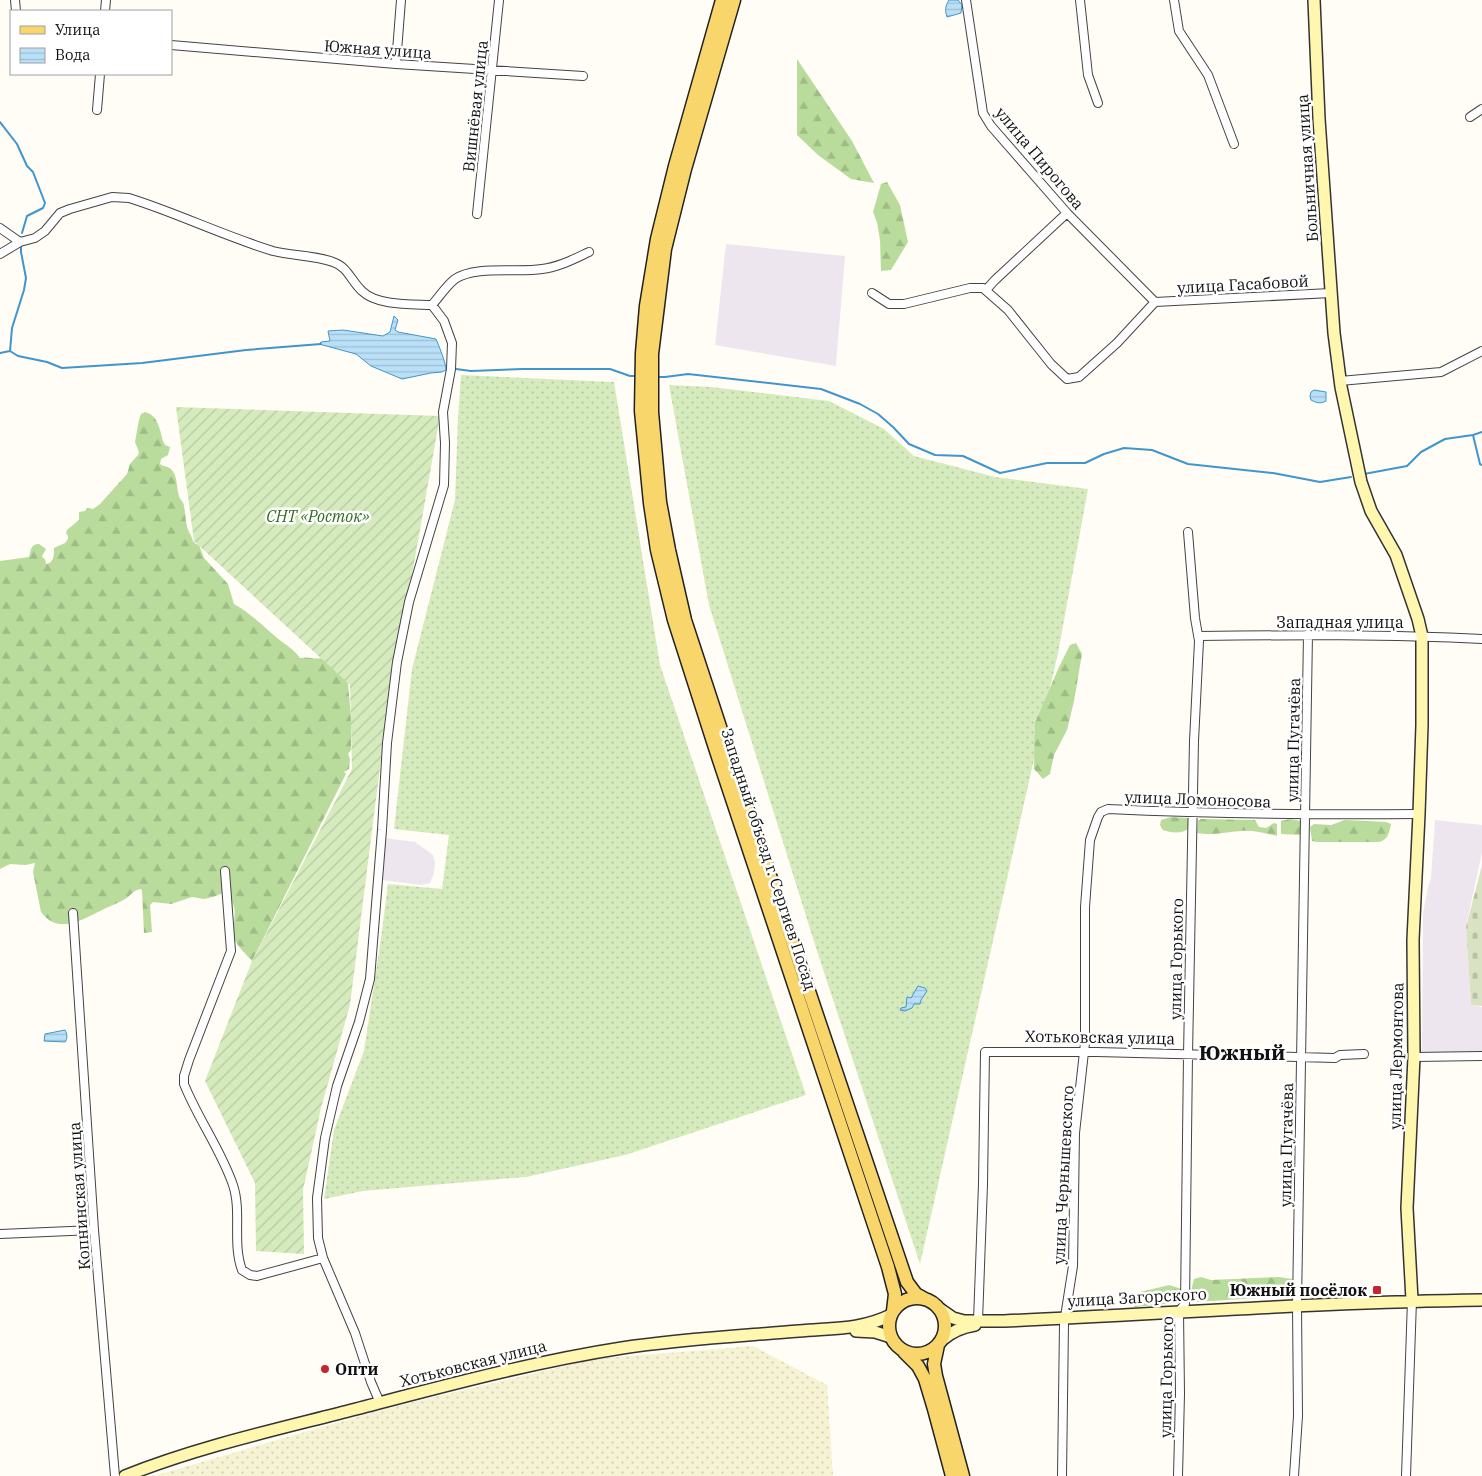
<svg xmlns="http://www.w3.org/2000/svg" width="1482" height="1476" viewBox="0 0 1482 1476" font-family="'IBM Plex Serif',serif">
<style>
.industrial{fill:#eee6ef}
.farmland{fill:url(#farmland-dots)}
.grass{fill:url(#grass-dots)}
.forest{fill:url(#forest-firs)}
.cemetery{fill:url(#cemetery-stones)}
.garden{fill:url(#garden-furrows)}
.water{fill:url(#water-rules);stroke:#3f96cf}
.lines{fill:none;stroke-linecap:round;stroke-linejoin:round}
.stream{stroke:#3f96cf;stroke-width:2}
.street-casing{stroke:#444;stroke-width:10}
.secondary-casing{stroke:#333;stroke-width:14}
.primary-casing{stroke:#222;stroke-width:15}
.street{stroke:#fff;stroke-width:8}
.secondary{stroke:#fff6b0;stroke-width:11}
.primary{stroke:#f9d66b;stroke-width:12}
.poi-dot{fill:#c4262e;stroke:#fff;stroke-width:2}
.labels{text-anchor:middle;dominant-baseline:central;stroke-width:5;stroke-linejoin:round;paint-order:stroke}
.street-label{font-size:16px;fill:#111;stroke:#fff}
.park-label{font-size:16px;font-style:italic;fill:#2f6b1f;stroke:#fff}
.poi-label{font-size:16px;font-weight:bold;fill:#111;stroke:#fff;text-anchor:end}
.district-label{font-size:21px;font-weight:bold;fill:#111;stroke:#fff}
</style>
<defs>
<pattern id="farmland-dots" width="8" height="8" patternUnits="userSpaceOnUse" patternTransform="scale(1.25)"><rect width="8" height="8" fill="#f6f3d4"/><path d="M2 2h.1M6 6h.1" fill="none" stroke="#d2cfb5" stroke-width="1.8" stroke-linecap="round"/></pattern>
<pattern id="grass-dots" width="8" height="8" patternUnits="userSpaceOnUse" patternTransform="scale(1.25)"><rect width="8" height="8" fill="#d5ebbd"/><path d="M2 2h.1M6 6h.1" fill="none" stroke="#b6c8a1" stroke-width="1.8" stroke-linecap="round"/></pattern>
<pattern id="forest-firs" width="22" height="20" patternUnits="userSpaceOnUse" patternTransform="scale(1.25)"><rect width="22" height="20" fill="#b9dc9c"/><path d="M5 1l3.5 6h-7zM16 11l3.5 6h-7z" fill="#9ebc85"/></pattern>
<pattern id="cemetery-stones" width="16" height="16" patternUnits="userSpaceOnUse" patternTransform="scale(1.25)"><rect width="16" height="16" fill="#d9e3c4"/><path d="M2 7V4a2 2 0 0 1 4 0v3zM10 15v-3a2 2 0 0 1 4 0v3z" fill="#b9c2a7"/></pattern>
<pattern id="garden-furrows" width="10" height="10" patternUnits="userSpaceOnUse" patternTransform="scale(1.25)"><rect width="10" height="10" fill="#d5ebbd"/><path d="M-1 1l2-2M0 10L10 0M9 11l2-2" fill="none" stroke="#b6c8a1"/></pattern>
<pattern id="water-rules" width="6" height="5" patternUnits="userSpaceOnUse" patternTransform="scale(1.25)"><rect width="6" height="5" fill="#b9e0f7"/><path d="M0 2.5h6" fill="none" stroke="#9ebfd3"/></pattern>
</defs>
<rect width="100%" height="100%" fill="#fffdf5"/>
<path class="industrial" d="M726 244 845 256 836 366 715 345Z
M1435 820 1482 825V852L1466 927 1471 1005 1482 1007V1055H1422L1423 914 1428 887 1431 878Z
M385 838 415 842 433 855 435 863 434 873 430 883 421 885 382 880Z"/>
<path class="farmland" d="M753 1346 827 1385 833 1476H153L384 1409 594 1359Z"/>
<path class="grass" d="M461 375 614 382 660 665 806 1095 625 1155 526 1177 363 1191 324 1199 334 1130 364 1051 381 938 388 884 442 889 449 835 394 829 412 669 455 500 458 418Z
M669 385 711 387 829 401 884 429 914 456 995 477 1088 489 1058 653 920 1264 816 948 709 605Z"/>
<path class="forest" d="M797 59 852 141 874 183 851 179 818 155 797 135Z
M887 182 900 205 908 242 891 270 881 271 880 240 877 222 873 212 881 184Z
M145 412C158 415 160 430 163 441L165 445 170 447 168 455 161 459 160 464C164 467 168 466 171 469 178 476 176 487 179 496 180 500 184 502 184 506 186 516 185 525 190 534 193 539 192 543 199 545L204 558 228 584 234 604C250 613 262 625 276 637 284 644 294 649 300 658 310 656 313 660 321 658L346 678 348 683 351 718V750L348 754 350 759 349 769 344 772 346 774 252 961C247 955 238 947 235 940 229 922 244 907 223 893L213 897 204 899 192 897 171 904 153 902 150 905 152 932 144 933 142 891 141 889C134 890 133 893 128 897 121 902 112 905 104 909 83 919 59 936 41 912L33 872 35 863 26 865 10 864 0 869V561L29 557C31 551 30 544 39 544L46 549 42 556 43 558 45 559 46 564C54 563 54 555 54 548L65 543 68 539V536L66 533 67 530 79 520V512L85 511 87 508 93 509 100 504 127 474 130 464 138 455 139 452 135 442C137 433 138 421 141 414Z
M1076 643 1082 654 1074 701 1067 730 1054 755 1050 774 1043 779 1034 769 1035 723 1059 667 1070 645Z
M1171 817 1188 818 1189 823 1188 829C1181 834 1171 833 1163 830L1160 825 1161 820Z
M1201 819 1255 820 1259 827 1266 828 1274 823 1277 824V836C1265 833 1253 830 1241 831 1226 832 1213 836 1197 833L1198 821Z
M1290 819 1301 821 1302 828 1301 835 1281 834V821Z
M1345 820 1386 822 1391 824C1389 833 1388 840 1379 842H1317L1312 841 1310 827 1314 824 1331 825Z
M1201 1277 1211 1280 1279 1277 1292 1279 1294 1293 1292 1296 1193 1302 1191 1291 1194 1279Z
M1169 1285 1182 1289V1302L1135 1307 1131 1300 1132 1294Z"/>
<path class="cemetery" d="M1482 865V1006L1471 1005 1466 927Z"/>
<path class="garden" d="M176 407 440 416 408 598 390 688 350 1005 321 1108 303 1190 304 1254 256 1251 255 1183 205 1081 252 961 352 769 350 685 194 541Z"/>
<path class="water" d="M949 0H958L962 5 961 13 947 17C945 11 945 6 949 0Z
M394 316 398 320 395 330 398 332 436 339C439 346 446 363 446 370L442 372 431 373 402 379 371 366 356 354 319 344 321 342 330 341 328 331 343 330 383 336 390 332Z
M1314 390 1326 392V401C1320 404 1317 403 1311 400L1310 396 1311 392Z
M918 986 925 988 927 991 921 1000 920 1004H914L912 1008 905 1011 900 1010 901 1008 906 1007 907 997 911 998Z
M65 1030C67 1033 68 1039 65 1042L44 1041 45 1034Z"/>
<g class="lines">
<path class="stream" d="M0 122 17 144 27 166 33 172 45 203 43 208 27 216 22 233
M10 351 12 328 24 290 26 278 21 252V245
M0 353 10 351 18 356 47 362 62 368 142 363 246 350 321 344
M456 369 471 371 523 369H610L630 376H637
M657 377H665L688 374 821 389 860 404 878 414 893 427 909 444 935 455 963 456 1000 473 1047 463H1085L1104 454 1124 448 1152 450 1188 464 1273 473 1320 482 1351 477
M1473 435 1480 464 1482 465
M1364 474 1407 466 1421 452 1445 439 1473 435 1482 432"/>
<g class="street-casing">
<path id="street" d="M15 0 16 11
M966 0 983 113 991 126 1067 213 1155 302
M1080 0 1088 75 1098 103
M1174 0 1179 31 1208 75 1234 144
M105 11 106 0
M171 45 396 64 583 76
M396 64 401 0
M97 110 100 74
M1470 117 1482 109
M477 214 499 0
M0 228 20 242
M0 254 20 242 35 238 45 231 60 213 70 209 112 197 129 198C177 213 224 236 273 251 292 256 314 255 333 262 348 267 351 281 362 291 377 306 412 304 432 305L444 321 452 343 451 369 443 412 445 443 444 485 409 602 397 662 387 743 382 830 370 979 359 1022 337 1086 325 1138 317 1198 318 1238 323 1258 355 1333 371 1382 380 1403
M986 290 994 281 1067 213
M872 293 889 304H904L970 288H983L1008 310 1051 364 1067 379 1079 377 1117 343 1155 302
M1155 302 1331 293
M432 305C439 297 446 286 455 279 475 265 518 273 542 269 559 267 574 259 589 252
M1340 381 1441 372 1482 351
M1199 636C1293 635 1388 634 1482 639
M225 871 231 951 189 1060 184 1076V1084C198 1119 221 1150 233 1185 242 1212 232 1243 242 1270L250 1275 257 1276 323 1258
M73 913 94 1230 115 1476
M1414 1057 1482 1056
M0 1234 94 1230
M978 1321 983 1184 985 1052H1097L1335 1058 1340 1055 1364 1054
M1062 1476 1064 1323 1073 1266 1075 1133 1085 1043V907L1090 840 1098 817 1101 812 1108 809C1212 814 1316 815 1419 814
M1178 1476 1180 1394 1179 1311 1185 1304 1188 1055 1194 741 1199 641 1195 618 1188 532
M1294 1476 1298 1416 1297 1305 1308 634
M1406 1476 1412 1300"/>
</g>
<g class="secondary-casing">
<path id="secondary" d="M1314 0 1319 119 1334 333 1341 387 1361 482 1371 511 1396 555 1418 619 1422 636V725L1419 814 1413 940 1414 1057 1407 1208 1412 1300
M940 1309 953 1318 964 1321H1004C1164 1314 1322 1302 1482 1300
M856 1331 875 1332 891 1337
M942 1340C952 1331 962 1327 975 1325
M125 1476C200 1446 279 1429 356 1409 444 1386 532 1362 622 1348 680 1339 740 1336 799 1331 831 1328 861 1330 891 1315"/>
</g>
<g class="primary-casing">
<path id="primary" d="M722 0 675 166 657 239 646 306 642 353 641 411 650 503 657 550 674 620 716 751 888 1267 895 1294 893 1311
M734 0 685 169 665 249 652 354V412L660 502 669 550 685 620 727 748 907 1282 916 1294 925 1299
M889 1326a28 28 0 1 1 56 0a28 28 0 1 1-56 0Z
M938 1345 934 1364 936 1376 963 1476
M904 1352 918 1366 925 1379 934 1409 952 1476"/>
</g>
<use href="#street" class="street"/>
<use href="#secondary" class="secondary"/>
<use href="#primary" class="primary"/>
</g>
<g class="poi-dot">
<rect x="1372" y="1285" width="10" height="10" rx="2.5"/>
<circle cx="325" cy="1369" r="5"/>
</g>
<g class="labels">
<g class="street-label">
<text transform="translate(378 49) rotate(4)">Южная улица</text>
<text transform="translate(475 106) rotate(-84)">Вишнёвая улица</text>
<text transform="translate(1040 158) rotate(50)">улица Пирогова</text>
<text transform="translate(1307 168) rotate(-94)">Больничная улица</text>
<text transform="translate(1243 284) rotate(-3)">улица Гасабовой</text>
<text x="1340" y="622">Западная улица</text>
<text transform="translate(1293 740) rotate(-89)">улица Пугачёва</text>
<text transform="translate(1198 799) rotate(2)">улица Ломоносова</text>
<text transform="translate(769 859) rotate(72)">Западный объезд г. Сергиев Посад</text>
<text transform="translate(1176 959) rotate(-89)">улица Горького</text>
<text transform="translate(1100 1037) rotate(1)">Хотьковская улица</text>
<text transform="translate(1396 1056) rotate(-89)">улица Лермонтова</text>
<text transform="translate(1286 1145) rotate(-89)">улица Пугачёва</text>
<text transform="translate(1063 1175) rotate(-87)">улица Чернышевского</text>
<text transform="translate(79 1196) rotate(-94)">Копнинская улица</text>
<text transform="translate(1137 1297) rotate(-3)">улица Загорского</text>
<text transform="translate(473 1363) rotate(-14)">Хотьковская улица</text>
<text transform="translate(1166 1377) rotate(-89)">улица Горького</text>
</g>
<g class="park-label">
<text x="318" y="516">СНТ «Росток»</text>
</g>
<g class="poi-label">
<text x="1367" y="1290">Южный посёлок</text>
<text x="335" y="1369" text-anchor="start">Опти</text>
</g>
<g class="district-label">
<text x="1242" y="1052">Южный</text>
</g>
</g>
<rect x="10" y="10" width="162" height="65" fill="#ffffff" stroke="#a0a0a0"/>
<rect x="20" y="26" width="25" height="8" fill="#f9d66b" stroke="#a0a0a0"/>
<text x="55" y="35" font-size="15" fill="#111111">Улица</text>
<rect x="20" y="48" width="25" height="15" fill="url(#water-rules)" stroke="#a0a0a0"/>
<text x="55" y="60" font-size="15" fill="#111111">Вода</text>
</svg>
